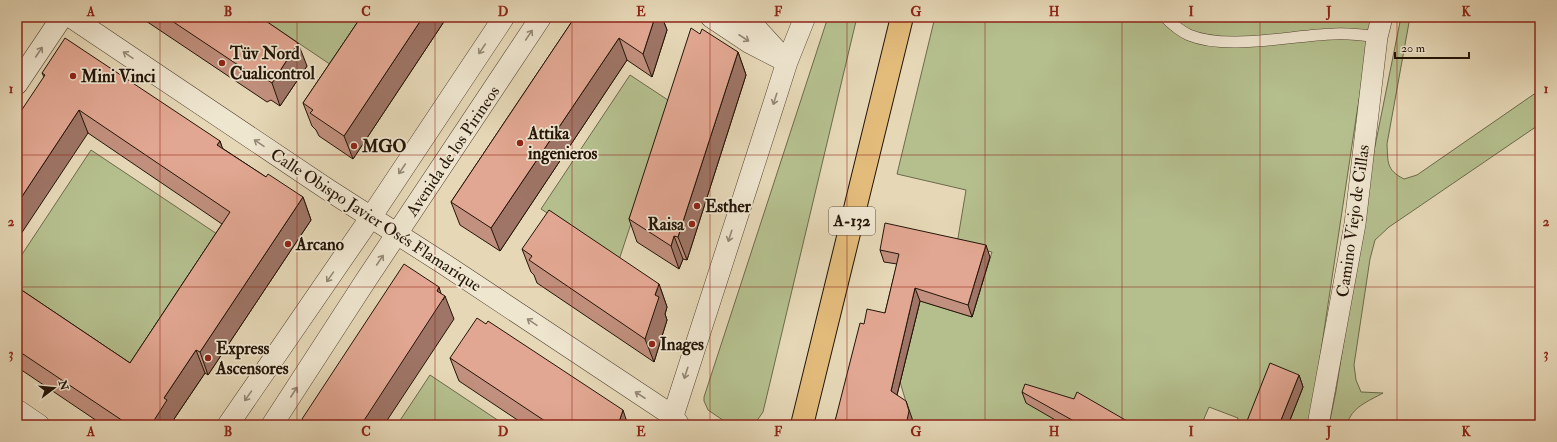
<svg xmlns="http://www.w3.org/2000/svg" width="1557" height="442" viewBox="0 0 1557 442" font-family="'IM FELL Double Pica',serif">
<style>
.green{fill:#b5bf8e;stroke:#6c6a4a}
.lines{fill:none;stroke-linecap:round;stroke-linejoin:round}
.service-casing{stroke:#544533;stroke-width:12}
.minor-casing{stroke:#544533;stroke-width:22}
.primary-casing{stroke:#231407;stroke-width:24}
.service{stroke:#efe6d0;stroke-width:11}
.minor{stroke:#efe6d0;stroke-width:21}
.primary{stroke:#e3bc7c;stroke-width:22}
.wall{fill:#c2907e;stroke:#231407}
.shaded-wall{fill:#9e7566;stroke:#231407}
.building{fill:#e2a792;stroke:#231407}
.oneway{stroke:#938876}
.grid{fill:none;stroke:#8f2418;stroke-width:1;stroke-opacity:0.55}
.poi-dot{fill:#8f2418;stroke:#efe6d0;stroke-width:1.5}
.labels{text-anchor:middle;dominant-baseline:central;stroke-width:3.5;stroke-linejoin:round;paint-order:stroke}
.shield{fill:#efe6d0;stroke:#605343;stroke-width:1}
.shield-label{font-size:16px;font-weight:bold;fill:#231407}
.poi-label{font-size:17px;font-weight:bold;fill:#231407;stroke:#efe6d0;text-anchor:start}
.street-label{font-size:17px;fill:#231407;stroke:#efe6d0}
.neatline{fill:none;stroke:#8f2418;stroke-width:1.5}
.grid-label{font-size:13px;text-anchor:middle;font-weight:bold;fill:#8f2418}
</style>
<rect width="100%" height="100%" fill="#e6d8b7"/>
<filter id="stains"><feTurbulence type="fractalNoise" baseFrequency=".005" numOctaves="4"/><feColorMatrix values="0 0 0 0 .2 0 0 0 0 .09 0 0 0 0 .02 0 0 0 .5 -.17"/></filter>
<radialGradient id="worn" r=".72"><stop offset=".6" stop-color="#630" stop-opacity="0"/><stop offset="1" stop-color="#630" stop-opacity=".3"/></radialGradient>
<path class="green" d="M260 17H371L337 69Z
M828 17H857L763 412 756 422 751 425H730L708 410 704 401V397Z
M935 17H1373L1357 112 1313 404 1307 425H1236L1238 418 1209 407 1203 421 1215 425H913L900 382 920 301 972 317 992 252 957 244 966 190 897 174Z
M1401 17H1410L1387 144C1388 162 1386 170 1404 179L1417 175 1540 90V124L1389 227 1375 240 1370 259 1354 365 1356 380 1361 392 1383 393C1369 401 1351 407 1347 425H1329L1336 391 1371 166Z
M630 75 671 102 619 260 541 209Z
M91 150 223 238 136 370 17 291V262Z
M430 375 505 425H397Z"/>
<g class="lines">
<g class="service-casing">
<path id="service" d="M1165 17C1172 24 1180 31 1189 35 1227 51 1293 35 1334 34 1349 33 1363 35 1377 37"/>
</g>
<g class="minor-casing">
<path id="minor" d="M71 17 327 189 444 264 673 416 679 425
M711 17 750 43 787 62
M746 17 777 51
M17 84 62 17
M17 410 39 425
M228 425 371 217 504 17
M272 425 366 280 541 17
M670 425 773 106 787 62 805 17
M1318 425 1355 224 1377 37 1382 17"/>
</g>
<g class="primary-casing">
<path id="primary" d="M802 425 902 17"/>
</g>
<use href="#service" class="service"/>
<use href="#minor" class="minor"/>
<use href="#primary" class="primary"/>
</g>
<path class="wall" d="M140 17H260L307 66 280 106 271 100 267 102Z
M361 17H447L353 159 319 136 316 130 312 126 303 103Z
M575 17H662L667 30 652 77 627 60 500 251 460 225 451 202Z
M700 34 738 52 746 75 687 260 683 259 679 269 637 242 629 219Z
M42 73 220 141 222 148 266 177 303 197 311 220 208 375 205 373 199 382 174 419 176 423 174 425H103L17 367V287L130 363 222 224 88 133 44 77Z
M522 249 659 284 667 307 665 314 667 320 654 362 537 283 534 275 531 272Z
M880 250 990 257 972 317 920 301 897 395 914 424 834 425 864 324 885 313 897 264 884 262Z
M450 358 628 425H525L459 381Z
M1299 375 1303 387 1288 425H1248L1247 421Z
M1022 392 1134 425H1064L1026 403Z"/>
<path class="shaded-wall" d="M423 17H447L353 159 344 136Z
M655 17H662L667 30 652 77 643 54Z
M619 38 627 60 500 251 491 228Z
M298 43 307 66 280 106 272 83Z
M738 52 746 75 687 260 678 237Z
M79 110 88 133 17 240V204Z
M220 141 228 164 217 145Z
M303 197 311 220 208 375 200 352Z
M674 236 683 259 679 269 671 246Z
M986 245 990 257 972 317 968 305Z
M659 284 667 307 665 314 667 320 654 362 645 339 655 295Z
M439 287 443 300 445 296 454 319 384 425H361Z
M915 288 920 301 895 403 891 391Z
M196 350 205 373 174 419 176 423 174 425H151L164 398Z
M1299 375 1303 387 1288 425H1279Z
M906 401 914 424 913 425H906Z
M623 410 628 425H618Z"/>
<path class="building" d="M166 17H260L298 43 272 83 263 77 259 79Z
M361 17H423L344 136 310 113 313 110 303 103Z
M575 17H655L643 54 619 38 491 228 451 202Z
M691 28 700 34 702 29 738 52 678 237 674 236 671 246 629 219Z
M65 38 220 141 217 145 266 177 268 174 303 197 200 352 196 350 164 398 167 400 151 425H129L17 350V287L130 363 230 212 79 110 17 204V117L45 75 42 73Z
M549 210 659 284 655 295 659 297 645 339 529 260 532 256 522 249Z
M885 223 986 245 968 305 915 288 891 391 906 401 909 411 906 425H834L860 323 864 324 867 309 885 313 899 254 880 250Z
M404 264 439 287 437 291 445 296 361 425H303L305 422 302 419Z
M477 318 486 324 488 321 623 410 618 425H551L450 358Z
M1270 363 1299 375 1279 425H1257L1247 421Z
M1025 384 1074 399 1077 392 1134 425H1081L1022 392Z"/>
<defs><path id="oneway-shaft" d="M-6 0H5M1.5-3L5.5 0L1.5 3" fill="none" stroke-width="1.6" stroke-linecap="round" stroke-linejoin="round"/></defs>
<g class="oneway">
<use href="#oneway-shaft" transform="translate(529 35) rotate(-56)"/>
<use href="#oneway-shaft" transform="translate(744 38) rotate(33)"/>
<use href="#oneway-shaft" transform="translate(482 49) rotate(124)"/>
<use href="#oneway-shaft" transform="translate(39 52) rotate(-56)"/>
<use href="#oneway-shaft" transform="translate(128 55) rotate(-146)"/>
<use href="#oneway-shaft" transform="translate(775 99) rotate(108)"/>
<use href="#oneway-shaft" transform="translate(259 143) rotate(-146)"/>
<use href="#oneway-shaft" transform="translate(402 169) rotate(124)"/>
<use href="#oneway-shaft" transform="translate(730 236) rotate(108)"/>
<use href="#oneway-shaft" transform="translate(380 260) rotate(-56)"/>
<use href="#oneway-shaft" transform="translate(330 277) rotate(125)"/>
<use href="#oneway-shaft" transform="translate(532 322) rotate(-146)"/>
<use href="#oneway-shaft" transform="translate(686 373) rotate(108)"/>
<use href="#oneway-shaft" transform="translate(294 392) rotate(-57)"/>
<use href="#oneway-shaft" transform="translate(640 395) rotate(-147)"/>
<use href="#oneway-shaft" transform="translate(248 396) rotate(125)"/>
</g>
<path class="grid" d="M160 17V425M297 17V425M435 17V425M572 17V425M710 17V425M847 17V425M985 17V425M1122 17V425M1260 17V425M1397 17V425M17 155H1540M17 287H1540"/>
<g class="poi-dot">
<circle cx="222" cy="63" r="4"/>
<circle cx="73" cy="76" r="4"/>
<circle cx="520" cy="143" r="4"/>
<circle cx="354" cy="146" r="4"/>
<circle cx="697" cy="206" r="4"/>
<circle cx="692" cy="224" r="4"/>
<circle cx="288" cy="244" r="4"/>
<circle cx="652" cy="344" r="4"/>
<circle cx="208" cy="358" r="4"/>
</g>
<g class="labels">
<rect class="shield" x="829" y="207" width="46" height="28" rx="3"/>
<g class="shield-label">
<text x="852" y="221">A-132</text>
</g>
<g class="poi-label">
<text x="230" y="53">Tüv Nord<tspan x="230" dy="20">Cualicontrol</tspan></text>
<text x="81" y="76">Mini Vinci</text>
<text x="528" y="133">Attika<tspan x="528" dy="20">ingenieros</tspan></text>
<text x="362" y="146">MGO</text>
<text x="705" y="206">Esther</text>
<text x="684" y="224" text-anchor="end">Raisa</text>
<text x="296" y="244">Arcano</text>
<text x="660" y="344">Inages</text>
<text x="216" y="348">Express<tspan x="216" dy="20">Ascensores</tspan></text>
</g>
<g class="street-label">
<text transform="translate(453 151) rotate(-56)">Avenida de los Pirineos</text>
<text transform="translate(376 220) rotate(33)">Calle Obispo Javier Osés Flamarique</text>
<text transform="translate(1353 221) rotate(-82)">Camino Viejo de Cillas</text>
</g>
</g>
<rect width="1557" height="442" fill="none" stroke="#e6d8b7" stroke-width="44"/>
<g transform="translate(54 388) rotate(74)" stroke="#efe6d0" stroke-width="3" paint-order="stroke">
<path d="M0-3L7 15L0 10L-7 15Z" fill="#231407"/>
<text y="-6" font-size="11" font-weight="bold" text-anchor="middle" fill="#231407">N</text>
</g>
<path d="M1395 52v6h74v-6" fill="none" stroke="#231407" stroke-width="2"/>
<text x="1401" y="52" font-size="12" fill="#231407" stroke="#efe6d0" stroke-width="3" paint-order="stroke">20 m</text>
<rect x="22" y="22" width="1513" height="398" class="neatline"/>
<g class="grid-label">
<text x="91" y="16">A</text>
<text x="228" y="16">B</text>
<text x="366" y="16">C</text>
<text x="503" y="16">D</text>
<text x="641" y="16">E</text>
<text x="778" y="16">F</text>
<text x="916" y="16">G</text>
<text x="1054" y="16">H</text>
<text x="1191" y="16">I</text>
<text x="1329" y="16">J</text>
<text x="1466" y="16">K</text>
<text x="11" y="93">1</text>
<text x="1546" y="93">1</text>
<text x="11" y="226">2</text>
<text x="1546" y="226">2</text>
<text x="11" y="358">3</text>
<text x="1546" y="358">3</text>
<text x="91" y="436">A</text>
<text x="228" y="436">B</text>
<text x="366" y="436">C</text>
<text x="503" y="436">D</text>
<text x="641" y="436">E</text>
<text x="778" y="436">F</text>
<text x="916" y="436">G</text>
<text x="1054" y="436">H</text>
<text x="1191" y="436">I</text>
<text x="1329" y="436">J</text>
<text x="1466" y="436">K</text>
</g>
<rect width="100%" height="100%" filter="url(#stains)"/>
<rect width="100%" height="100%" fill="url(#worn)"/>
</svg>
